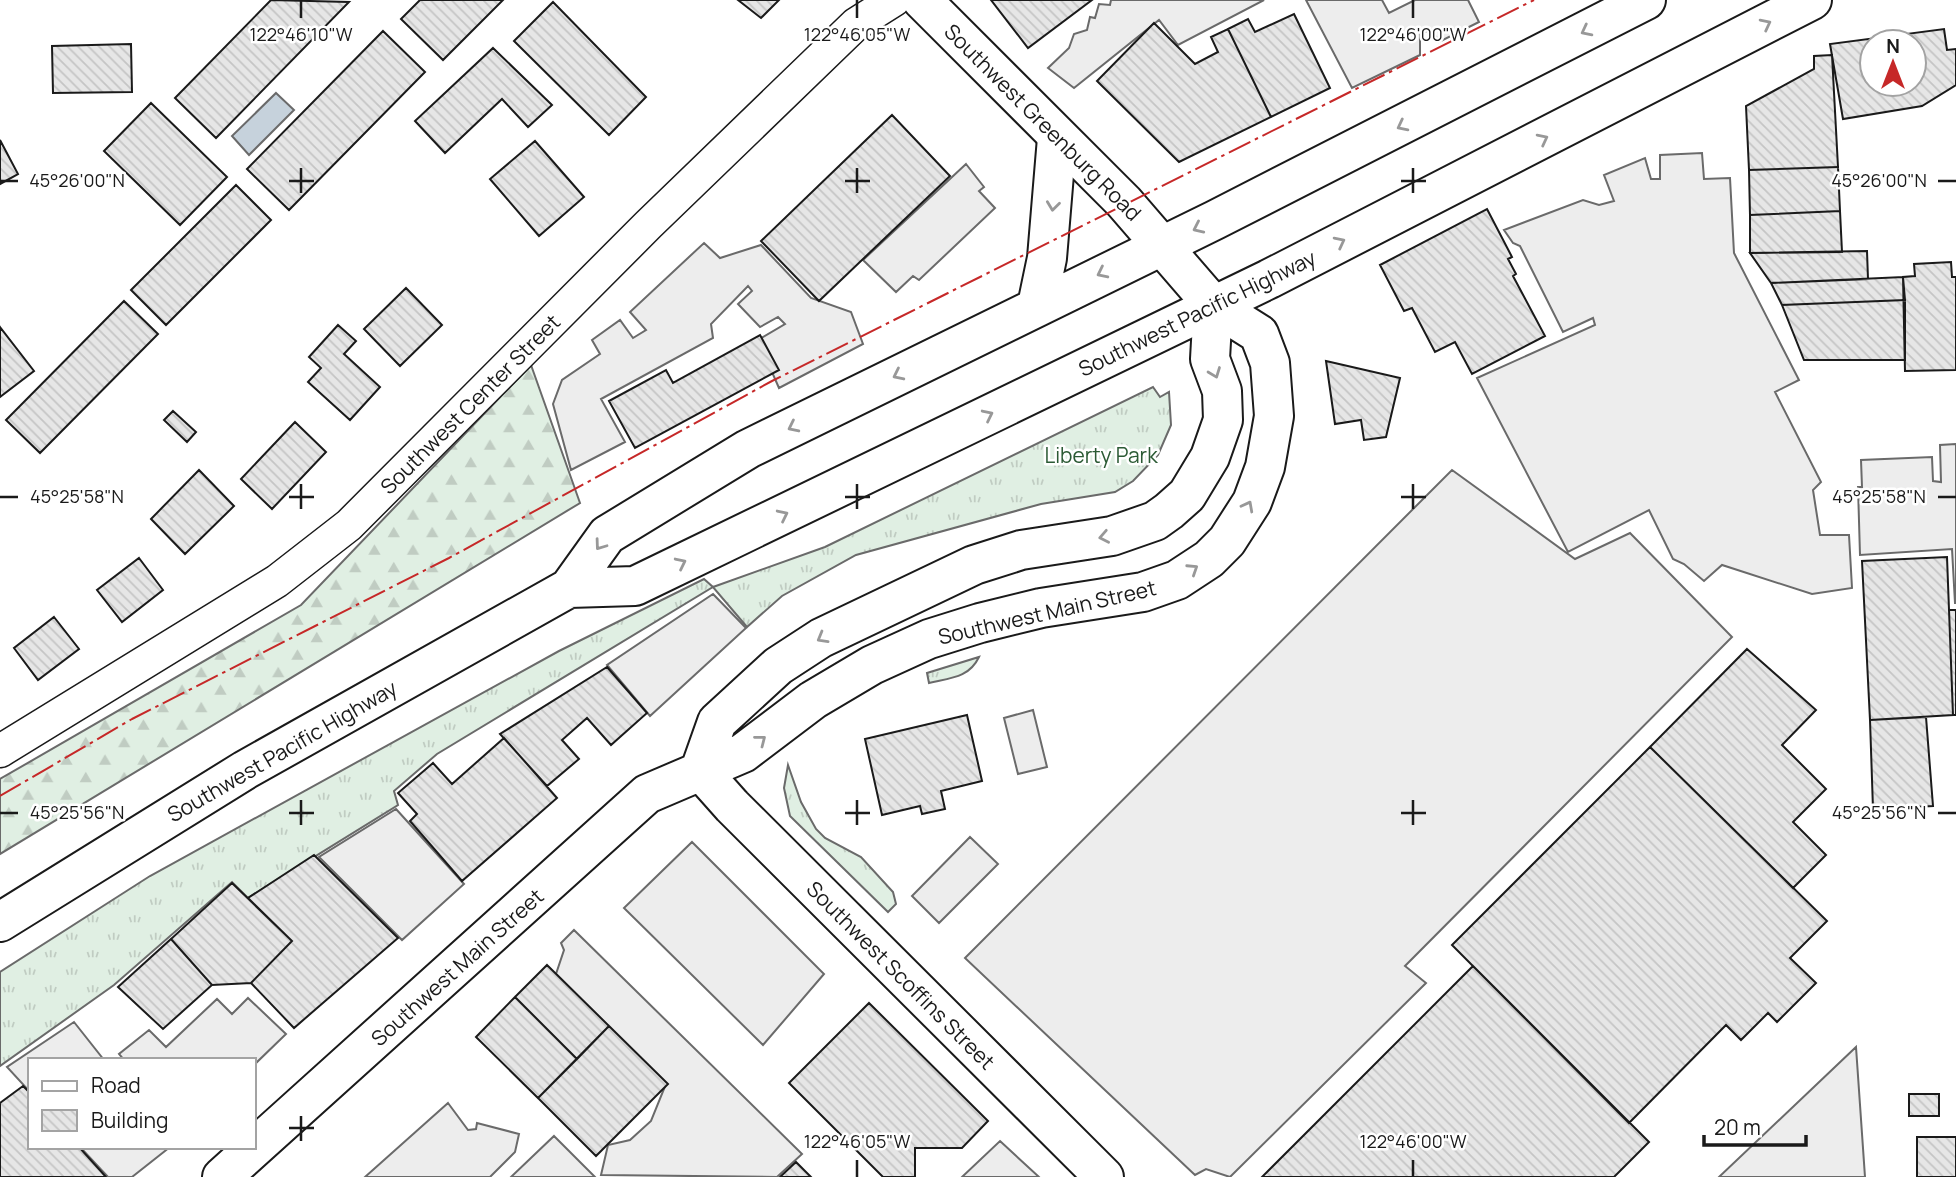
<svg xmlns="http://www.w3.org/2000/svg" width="1956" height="1177" viewBox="0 0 1956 1177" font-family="Manrope,sans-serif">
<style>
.grass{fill:url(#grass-tufts);stroke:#6a6a6a;stroke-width:2}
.forest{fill:url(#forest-firs);stroke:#6a6a6a;stroke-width:2}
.parking{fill:#ededed;stroke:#6a6a6a;stroke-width:2}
.water{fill:#c6d2dc;stroke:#6a6a6a;stroke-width:2}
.building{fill:url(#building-back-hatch);stroke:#1a1a1a;stroke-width:2;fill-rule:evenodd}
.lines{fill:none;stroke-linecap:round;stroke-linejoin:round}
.street-casing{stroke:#1a1a1a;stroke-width:35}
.secondary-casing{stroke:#1a1a1a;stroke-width:42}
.highway-casing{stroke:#1a1a1a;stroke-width:42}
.street{stroke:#fff;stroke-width:32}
.secondary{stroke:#fff;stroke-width:38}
.highway{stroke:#fff;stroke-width:38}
.power{stroke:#c62828;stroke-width:2;stroke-dasharray:24 5 3.5 5;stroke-linecap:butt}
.oneway{stroke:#989898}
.ticks{fill:none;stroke:#1a1a1a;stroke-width:2.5}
.labels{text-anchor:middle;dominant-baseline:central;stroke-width:5;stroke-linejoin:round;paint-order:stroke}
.street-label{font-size:21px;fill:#1a1a1a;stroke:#fff}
.park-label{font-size:21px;fill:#2b5a34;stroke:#fff}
.ticks-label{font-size:18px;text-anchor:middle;fill:#1a1a1a;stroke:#fff;stroke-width:5;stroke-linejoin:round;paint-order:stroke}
</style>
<defs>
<pattern id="grass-tufts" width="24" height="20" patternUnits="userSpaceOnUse" patternTransform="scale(1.75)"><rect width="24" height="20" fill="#e0efe3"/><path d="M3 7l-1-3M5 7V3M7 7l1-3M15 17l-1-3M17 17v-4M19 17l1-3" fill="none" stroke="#c0ccc2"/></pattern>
<pattern id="forest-firs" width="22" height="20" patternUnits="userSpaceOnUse" patternTransform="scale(1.75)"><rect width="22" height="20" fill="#e0efe3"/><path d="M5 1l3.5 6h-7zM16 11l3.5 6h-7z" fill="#c0ccc2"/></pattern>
<pattern id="building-back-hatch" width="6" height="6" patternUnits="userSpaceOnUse" patternTransform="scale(1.75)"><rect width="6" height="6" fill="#e6e6e6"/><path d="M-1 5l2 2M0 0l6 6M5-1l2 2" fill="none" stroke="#c5c5c5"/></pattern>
</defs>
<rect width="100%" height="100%" fill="#fff"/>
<path class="grass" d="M1153 387 1160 397 1169 392 1171 425 1158 455 1133 481 1115 492 1041 504 856 555 782 596 747 627 713 587 437 754 394 791 398 805 248 898 232 882 114 985 0 1066V972L150 876 559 651 704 579 713 587 825 547Z
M979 657C969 678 950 678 929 683L927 673Z
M788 765 801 802 816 829 825 838 861 857 893 892 896 904 888 912 790 816 784 788Z"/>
<path class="forest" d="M531 365 580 503 0 854V779L301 605Z"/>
<path class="parking" d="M1111 0H1264L1178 45 1159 20 1074 88 1048 68 1069 48 1074 34 1087 30 1090 17 1095 18 1099 4 1110 5Z
M1306 0H1382L1389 13 1415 0H1468L1479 22 1439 42 1432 29 1420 34V55L1352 88Z
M1702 153 1704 179 1730 178 1734 253 1799 380 1775 392 1821 482 1813 490 1820 535H1849L1852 588 1812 594 1722 565 1704 581 1684 564 1673 559 1649 510 1568 552 1477 378 1595 325 1593 318 1563 332 1520 246 1513 243 1504 230 1583 200 1599 205 1614 201 1604 175 1645 158 1651 179H1660V155Z
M966 164 984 187 979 191 995 208 919 280 913 276 896 292 863 260Z
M704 243 720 258 761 245 811 298 851 312 863 344 779 388 758 340 785 324 778 317 760 327 738 304 752 291 748 286 711 324 713 338 601 399 625 442 571 470 553 404 562 380 600 354 592 340 620 320 633 338 646 330 630 312Z
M1956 444V603H1955L1952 549 1860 555 1858 487H1862L1861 460 1932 457 1933 481 1941 482 1940 445Z
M1452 470 1575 559 1630 533 1732 637 1405 966 1426 983 1230 1177 1206 1169 1195 1175 965 958Z
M713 594 746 628 650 716 607 665Z
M1033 710 1047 767 1018 774 1004 718Z
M396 809 464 884 402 940 319 857Z
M970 837 998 864 939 923 912 896Z
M692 842 824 974 763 1045 624 908Z
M574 930 802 1154 777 1177 601 1175 608 1145 630 1140 651 1121 666 1084 556 974 564 950 561 943Z
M248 998 286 1034 254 1065V1060H124L119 1054 149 1030 166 1047 217 999 232 1014Z
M74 1022 104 1060H30V1092L7 1067Z
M1856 1047 1865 1177H1719Z
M448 1103 468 1130 476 1129 477 1123 519 1134 515 1152 490 1177H365Z
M554 1136 595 1177H511Z
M1000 1141 1039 1177H962Z
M80 1147H170L132 1177H108Z"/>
<path class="water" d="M276 93 294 110 249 155 232 136Z"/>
<path class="building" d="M271 0 349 2 216 138 175 98Z
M420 0H503L443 60 401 19Z
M738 0H779L761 18Z
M991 0H1092L1028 48Z
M553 2 646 97 609 135 514 41Z
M1294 14 1330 88 1271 117 1228 29 1248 19 1255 32Z
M1154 23 1195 64 1218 52 1211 37 1228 29 1271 117 1179 162 1097 81Z
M1944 29 1947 50 1956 49V85L1922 106 1843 119 1830 44ZM1872 42H1914V84H1872Z
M383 31 425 72 289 210 247 169Z
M131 44 132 92 53 93 52 46Z
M493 48 552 105 528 127 502 99 445 153 415 121Z
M1832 55 1838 167 1749 170 1746 106 1814 69V56Z
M151 103 227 177 180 225 104 151Z
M892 115 950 176 819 301 761 241Z
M0 140 18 174 0 184Z
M535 141 584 197 539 236 490 179Z
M1838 167 1840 211 1750 215 1749 170Z
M236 185 271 220 166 325 131 290Z
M1487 209 1512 257 1508 259 1516 274 1513 276 1545 336 1472 374 1455 342 1435 352 1412 308 1404 311 1380 265Z
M1840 211 1842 252 1750 253V215Z
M1867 251 1868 279 1771 283 1750 253Z
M1951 262 1952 277H1956V370L1905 371 1903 277 1915 276 1914 264Z
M1903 277 1905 300 1782 305 1771 283Z
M406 288 442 325 400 366 364 329Z
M1905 300V360H1804L1782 305Z
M124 301 158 334 40 453 6 420Z
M338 325 356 341 344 354 380 387 350 420 308 382 321 368 309 357Z
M0 327 34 371 0 397Z
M760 335 779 370 635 448 609 401 666 370 673 383Z
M1326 361 1400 378 1386 437 1364 440 1361 420 1335 424Z
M173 411 196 432 187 442 164 420Z
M295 422 326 452 272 509 241 479Z
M199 470 234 506 185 554 151 519Z
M1947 557 1953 715 1870 720 1862 561Z
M139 558 163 590 122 622 97 590Z
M1949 610H1956V715H1953Z
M54 617 79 649 38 680 14 648Z
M1747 649 1816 710 1782 745 1826 789 1793 822 1826 855 1793 888 1650 747Z
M607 667 647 713 611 745 587 718 562 740 579 759 547 786 500 734Z
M967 715 982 781 941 791 945 809 922 814 920 806 882 815 865 739Z
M1926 717 1933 806 1873 809 1870 720Z
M504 738 557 798 462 881 410 821 417 814 398 793 433 763 452 784Z
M1650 747 1827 921 1790 958 1816 983 1777 1022 1768 1013 1741 1040 1726 1025 1629 1123 1452 945Z
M314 855 398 938 294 1028 251 983 292 941 248 898Z
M232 883 292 941 251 983 212 985 171 939Z
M171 939 212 985 163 1029 118 987Z
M547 965 609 1026 577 1059 515 997Z
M1473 966 1649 1142 1614 1177H1262Z
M515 997 577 1059 538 1098 476 1037Z
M869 1003 988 1121 962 1148H915V1177H883L789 1083Z
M609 1026 668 1084 596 1156 538 1098Z
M23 1086 30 1093V1147H79L106 1177H0V1103Z
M1909 1094H1939V1116H1909Z
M1917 1137H1956V1177H1917Z
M796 1162 811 1177H780Z"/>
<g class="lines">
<g class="street-casing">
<path id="street" d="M0 751 277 581 349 525 648 225 856 24 894 0"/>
</g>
<g class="secondary-casing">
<path id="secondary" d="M700 770 717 722 778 666 821 638 974 565 1021 550 1112 536 1155 521 1169 511 1187 495 1210 457 1223 420 1222 391 1210 359 1213 305
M700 770 732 806 1104 1177
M222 1177 647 794 743 753 813 700 872 665 929 639 980 623 1041 608 1143 592 1177 580 1209 559 1227 541 1252 502 1265 467 1274 416 1270 363 1259 334 1213 305 1124 202 922 0"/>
</g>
<g class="highway-casing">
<path id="highway" d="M1037 306 1047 258 1057 138
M569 588 607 535 748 449 1215 220 1646 0
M0 922 245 770 569 588 635 586 1269 279 1812 0"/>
</g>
<use href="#street" class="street"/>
<use href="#secondary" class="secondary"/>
<use href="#highway" class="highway"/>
<path class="power" d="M0 796 132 719 449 558 772 381 1534 0"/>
</g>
<defs><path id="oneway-chevron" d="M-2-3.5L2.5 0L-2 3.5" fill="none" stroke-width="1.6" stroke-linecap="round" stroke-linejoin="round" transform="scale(1.75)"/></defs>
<g class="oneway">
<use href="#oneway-chevron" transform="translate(1766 24) rotate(-27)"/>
<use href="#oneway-chevron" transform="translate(1586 31) rotate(153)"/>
<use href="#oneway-chevron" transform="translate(1402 126) rotate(153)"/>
<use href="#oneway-chevron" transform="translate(1543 139) rotate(-27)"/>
<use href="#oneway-chevron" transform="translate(1053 206) rotate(97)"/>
<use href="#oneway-chevron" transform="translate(1198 228) rotate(155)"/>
<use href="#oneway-chevron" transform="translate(1340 242) rotate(-27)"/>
<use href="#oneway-chevron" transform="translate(1102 273) rotate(154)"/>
<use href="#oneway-chevron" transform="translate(1215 373) rotate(69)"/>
<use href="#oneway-chevron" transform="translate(898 375) rotate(154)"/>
<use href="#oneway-chevron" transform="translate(988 415) rotate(-26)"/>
<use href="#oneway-chevron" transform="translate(793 427) rotate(154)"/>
<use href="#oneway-chevron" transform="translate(1248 506) rotate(-62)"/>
<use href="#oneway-chevron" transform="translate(783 515) rotate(-26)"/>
<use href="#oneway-chevron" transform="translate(1104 537) rotate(169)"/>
<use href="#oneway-chevron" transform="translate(600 545) rotate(126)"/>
<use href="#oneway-chevron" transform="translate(681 563) rotate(-26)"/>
<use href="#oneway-chevron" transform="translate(1193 569) rotate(-33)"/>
<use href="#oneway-chevron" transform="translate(822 638) rotate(150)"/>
<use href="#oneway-chevron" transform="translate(761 740) rotate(-38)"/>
</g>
<path class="ticks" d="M301 0V18M857 0V18M1413 0V18M301 168V193M857 168V193M1413 168V193M0 181H18M289 181H314M845 181H870M1401 181H1426M1938 181H1956M301 484V509M857 484V509M1413 484V509M0 497H18M289 497H314M845 497H870M1401 497H1426M1938 497H1956M301 800V825M857 800V825M1413 800V825M0 813H18M289 813H314M845 813H870M1401 813H1426M1938 813H1956M301 1116V1141M289 1128H314M857 1160V1177M1413 1160V1177"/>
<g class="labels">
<g class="street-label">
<text transform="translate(1043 122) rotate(45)">Southwest Greenburg Road</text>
<text transform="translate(1197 313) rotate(-26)">Southwest Pacific Highway</text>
<text transform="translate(470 404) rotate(-45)">Southwest Center Street</text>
<text transform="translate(1047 612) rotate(-13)">Southwest Main Street</text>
<text transform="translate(282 751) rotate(-30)">Southwest Pacific Highway</text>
<text transform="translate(457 967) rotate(-42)">Southwest Main Street</text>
<text transform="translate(901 975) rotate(45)">Southwest Scoffins Street</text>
</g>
<g class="park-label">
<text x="1101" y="455">Liberty Park</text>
</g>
</g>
<g class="ticks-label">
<text x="301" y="41">122°46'10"W</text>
<text x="857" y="41">122°46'05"W</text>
<text x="1413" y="41">122°46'00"W</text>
<text x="77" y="187">45°26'00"N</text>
<text x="1879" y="187">45°26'00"N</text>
<text x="77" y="503">45°25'58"N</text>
<text x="1879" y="503">45°25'58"N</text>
<text x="77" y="819">45°25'56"N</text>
<text x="1879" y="819">45°25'56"N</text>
<text x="857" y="1148">122°46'05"W</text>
<text x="1413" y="1148">122°46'00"W</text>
</g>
<rect x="28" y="1058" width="228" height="91" fill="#ffffff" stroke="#a3a3a3" stroke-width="2"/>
<rect x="42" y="1081" width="35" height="10" fill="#ffffff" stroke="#a3a3a3" stroke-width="2"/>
<text x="91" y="1093" font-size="21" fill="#1a1a1a">Road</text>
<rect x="42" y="1110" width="35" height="21" fill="url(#building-back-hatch)" stroke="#a3a3a3" stroke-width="2"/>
<text x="91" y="1128" font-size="21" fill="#1a1a1a">Building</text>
<g transform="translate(1893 63)"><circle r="33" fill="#ffffff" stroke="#a3a3a3" stroke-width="2"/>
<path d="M0-5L12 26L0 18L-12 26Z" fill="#c62828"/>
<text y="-10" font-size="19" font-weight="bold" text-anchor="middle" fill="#1a1a1a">N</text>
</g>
<path d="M1704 1135v10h102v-10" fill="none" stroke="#1a1a1a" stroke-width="3.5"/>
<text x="1714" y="1135" font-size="21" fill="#1a1a1a" stroke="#ffffff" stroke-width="5" paint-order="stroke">20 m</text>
</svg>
